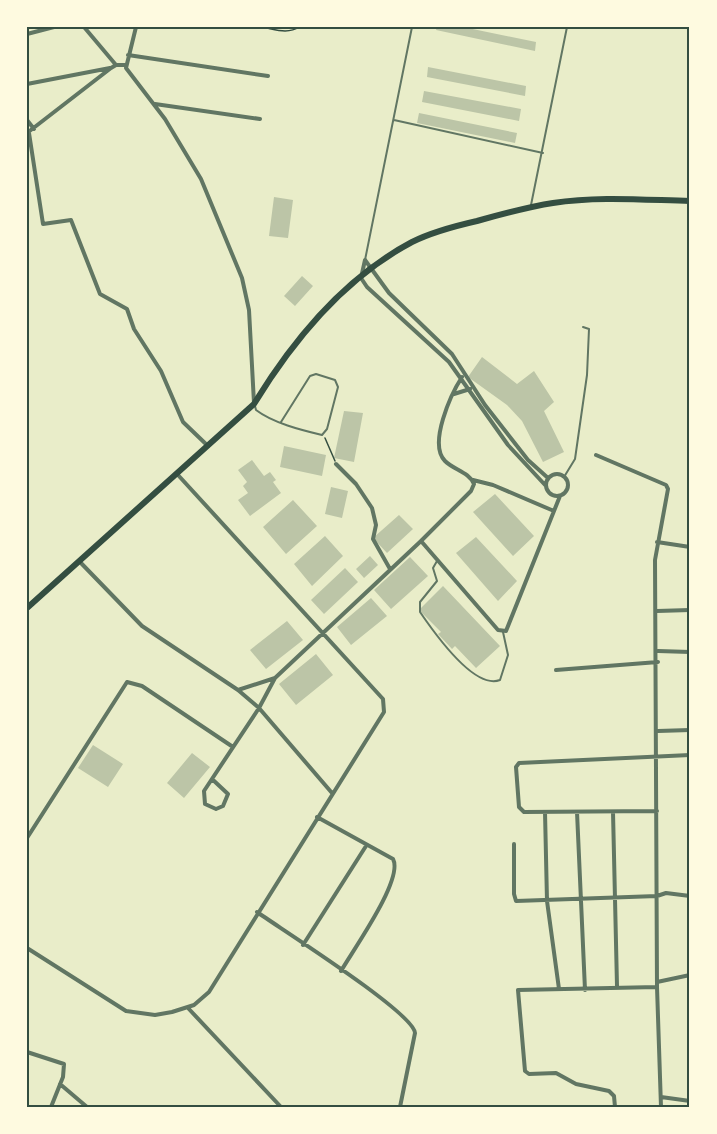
<svg xmlns="http://www.w3.org/2000/svg" width="717" height="1134" viewBox="0 0 717 1134" font-family="Bitter,serif">
<style>
.building{fill:#bcc5a7}
.lines{fill:none;stroke-linecap:round;stroke-linejoin:round}
.path{stroke:#344e41;stroke-width:1.5}
.service{stroke:#617663;stroke-width:2}
.minor{stroke:#617663;stroke-width:4}
.primary{stroke:#344e41;stroke-width:6}
.neatline{fill:none;stroke:#344e41;stroke-width:2}
</style>
<rect width="100%" height="100%" fill="#e9edc9"/>
<path class="building" d="M437 27H463L536 42 535 51 436 30Z
M428 67 526 86 525 96 427 77Z
M424 91 521 109 519 121 422 102Z
M419 113 517 133 515 143 417 123Z
M274 197 293 200 288 238 269 236Z
M302 276 313 286 295 306 284 296Z
M482 357 517 384 534 371 554 402 544 411 564 452 543 462 522 421 507 405 468 377Z
M344 411 363 413 354 462 334 458Z
M284 446 326 455 322 476 280 467Z
M252 460 264 476 270 472 276 480 273 482 281 493 250 516 238 500 248 493 243 486 247 482 238 470Z
M331 487 348 491 342 518 325 514Z
M495 494 534 536 513 556 473 512Z
M293 500 317 526 286 554 263 527Z
M399 515 413 529 387 553 373 538Z
M325 536 343 556 312 586 294 564Z
M476 537 517 581 498 601 456 553Z
M370 556 378 565 364 578 356 569Z
M410 557 428 576 391 609 374 590Z
M345 568 358 582 324 614 311 600Z
M443 586 500 646 476 668 455 646 452 649 438 634 441 632 419 610Z
M371 598 387 616 351 645 337 627Z
M287 621 303 640 266 669 250 650Z
M316 654 333 675 296 705 279 684Z
M93 745 123 764 108 787 78 768Z
M192 753 210 767 184 798 167 783Z"/>
<g class="lines">
<path class="path" d="M264 27C275 30 289 34 299 27
M325 438 335 461"/>
<path class="service" d="M394 120 543 153
M531 205 567 27
M365 260 412 27
M255 406 256 410C273 423 301 430 322 435L327 429 338 387 335 380 316 374 310 376 281 422
M564 477 575 459 587 375 589 329 583 327
M437 561 433 568 437 581 420 602V612C433 631 474 690 500 680L508 655 503 632"/>
<path class="minor" d="M84 27 116 65
M136 27 126 68 165 119 201 179 242 278 249 310 254 403
M27 34 54 27
M128 55 268 76
M27 84 110 68
M155 104 260 119
M27 120 34 129
M27 133 111 68 116 65H126
M29 133 43 224 71 220 100 294 127 309 134 329 161 371 183 422 208 446
M365 260 361 278 367 287 449 362 508 445 546 486
M365 260 389 293 452 354 485 405 528 460 548 478
M454 394 470 389
M596 455 666 485 668 489 655 560 657 987 661 1107
M336 464 356 484 372 508 376 525 373 539 390 569
M546 485a11 11 0 1 1 22 0a11 11 0 1 1-22 0Z
M473 480 493 485 554 511
M421 541 471 491 474 484C469 472 454 470 445 461 428 444 451 394 462 377
M657 542 690 547
M80 562 142 626 238 690 259 708 332 793
M657 611 690 610
M658 651 690 652
M556 670 658 662
M238 690 275 678
M658 731 690 730
M212 779 228 794 223 806 216 809 205 804 204 791 259 708 275 678 421 541 498 630 506 631 560 496
M657 811 524 812 519 807 516 767 519 763 690 755
M545 812 547 901 559 989
M577 812 585 990
M613 812 617 986
M317 817 393 859C404 879 353 950 341 971
M27 838 127 682 142 686 233 747
M514 844V894L516 901 657 896 666 893 690 896
M257 912C281 929 414 1013 415 1033L400 1107
M303 945 366 846
M27 948 126 1011 155 1015 172 1012 194 1005 209 992 384 712 383 699 178 475
M657 982 690 975
M188 1008 281 1107
M27 1052 64 1064 63 1077 51 1107
M60 1084 87 1107
M661 1097 690 1101
M615 1107 614 1096 609 1091 576 1084 556 1073 529 1074 525 1071 518 990 657 987"/>
<path class="primary" d="M27 608 254 404C293 340 344 278 412 242 432 232 455 226 477 221 502 214 527 207 553 203 598 196 645 200 690 201"/>
</g>
<rect width="717" height="1134" fill="none" stroke="#fefae0" stroke-width="57"/>
<rect x="28" y="28" width="660" height="1078" class="neatline"/>
</svg>
